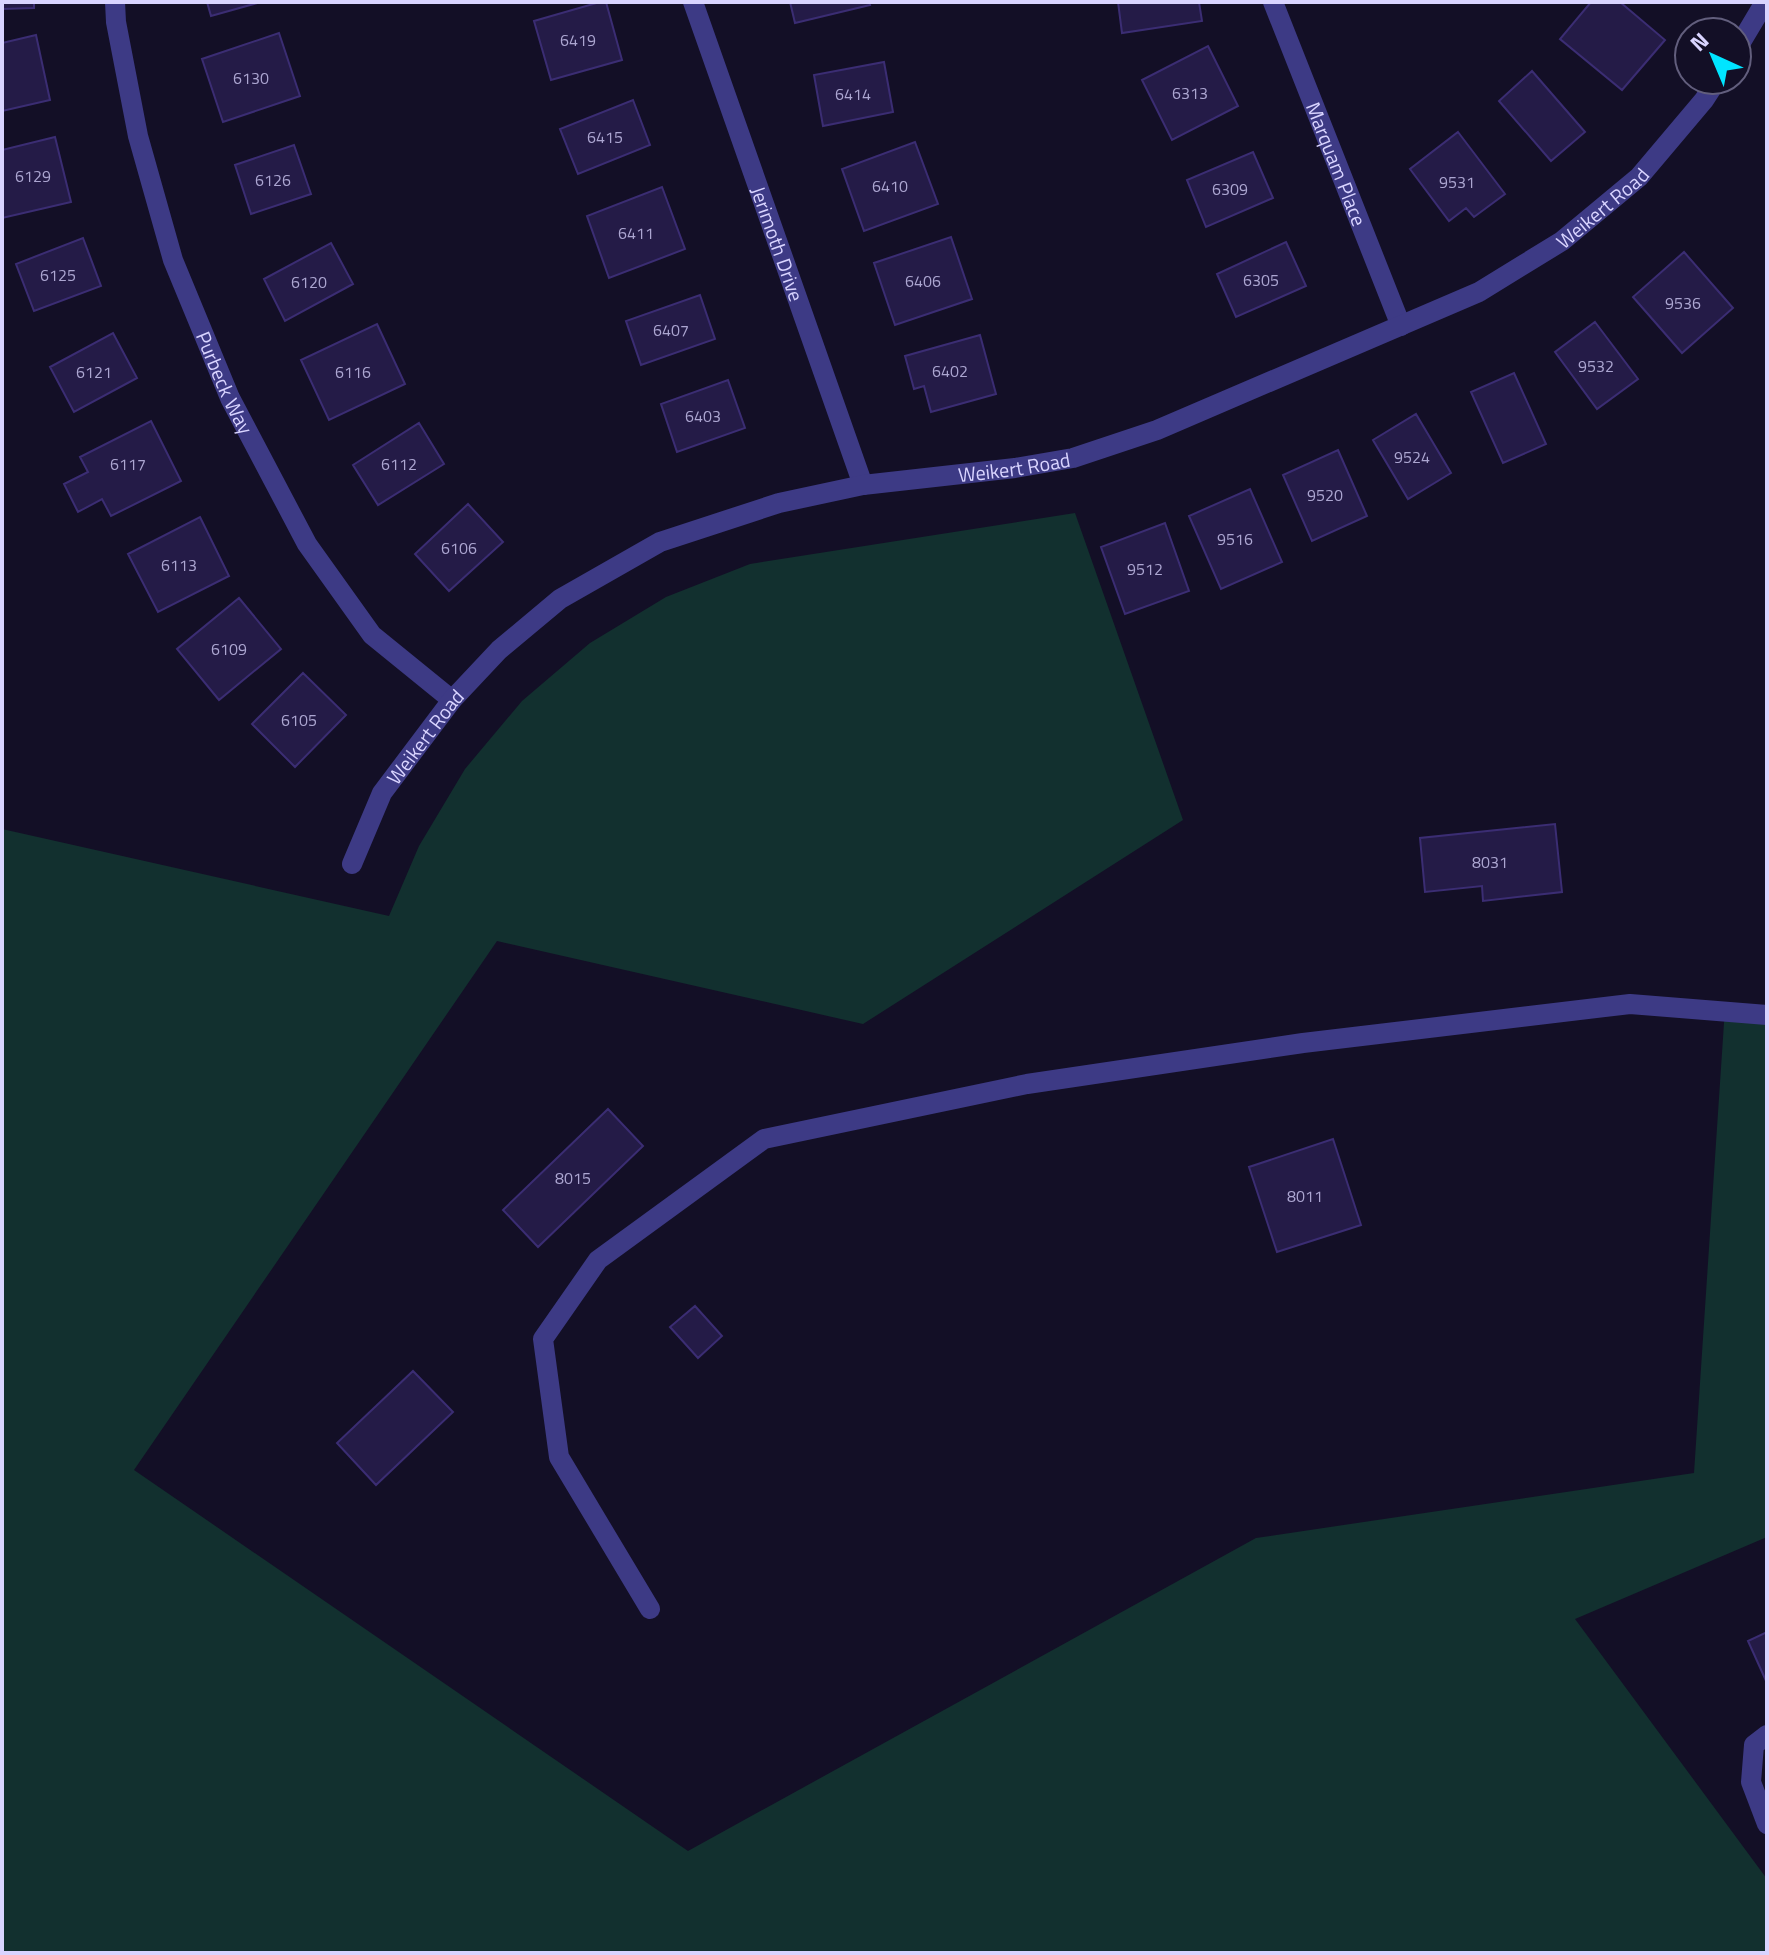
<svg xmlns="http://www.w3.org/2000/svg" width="1769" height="1955" viewBox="0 0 1769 1955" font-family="'Titillium Web',sans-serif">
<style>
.green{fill:#12302f}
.building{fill:#241b47;stroke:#3b2d73;stroke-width:2}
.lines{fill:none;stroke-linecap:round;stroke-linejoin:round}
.minor{stroke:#3d3a85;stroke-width:20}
.labels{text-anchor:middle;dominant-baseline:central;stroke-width:6;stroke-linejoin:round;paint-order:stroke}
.number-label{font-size:16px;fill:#aca6d1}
.street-label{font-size:20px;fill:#d9d4ff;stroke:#130f26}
</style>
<rect width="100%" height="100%" fill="#130f26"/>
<path class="green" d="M1075 513 1183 820 863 1024 497 941 134 1470 688 1851 1256 1538 1694 1473 1725 1008 1767 1014V1537L1575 1619 1767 1879V1953H2V829L389 916 419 846 465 769 522 701 590 643 666 597 750 564Z"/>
<path class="building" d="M2 2H34V8L2 9Z
M207 2H261L211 16Z
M600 2H606L622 60 551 80 534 21Z
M790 2H869L870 5 795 23Z
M1118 2H1199L1202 21 1122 33Z
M1591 2H1620L1665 40 1622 90 1560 39Z
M279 33 300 96 223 122 202 59Z
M36 35 50 100 2 111V43Z
M1208 46 1238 106 1172 140 1142 80Z
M884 62 893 112 823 126 814 75Z
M1532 71 1585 132 1551 161 1499 101Z
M633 100 650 145 578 174 560 129Z
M1458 132 1505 194 1474 217 1466 208 1449 221 1410 169Z
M55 137 71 202 2 218V150Z
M915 142 938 204 864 231 842 169Z
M294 145 311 194 251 214 235 165Z
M1253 152 1273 198 1206 227 1187 180Z
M662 187 685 249 609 278 587 216Z
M951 237 972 299 895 325 874 263Z
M83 238 101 286 34 311 16 264Z
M1286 242 1306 286 1236 317 1217 274Z
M331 243 353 284 285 321 264 279Z
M1684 252 1733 308 1682 353 1633 297Z
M700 295 715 339 641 365 626 321Z
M1595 322 1638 379 1597 409 1555 352Z
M377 324 405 384 329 420 301 360Z
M113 333 137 378 74 412 50 367Z
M980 335 996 394 931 412 924 386 914 389 905 356Z
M1514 373 1546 444 1503 463 1471 392Z
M728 380 745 428 677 452 661 404Z
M1416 414 1451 473 1408 499 1373 440Z
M151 421 181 481 111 516 102 499 78 512 64 484 88 472 80 457Z
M419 423 444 464 378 505 353 465Z
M1338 450 1367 516 1312 541 1283 475Z
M1250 489 1282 562 1221 589 1189 516Z
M468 504 503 542 449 591 415 554Z
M200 517 229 576 158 612 128 554Z
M1165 523 1189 591 1125 614 1101 547Z
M239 598 281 649 219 700 177 649Z
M303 673 346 715 295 767 252 724Z
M1555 824 1562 892 1483 901 1482 886 1425 892 1420 838Z
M608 1109 643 1146 538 1247 503 1210Z
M1333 1139 1361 1225 1277 1252 1249 1167Z
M695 1306 722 1336 698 1358 670 1327Z
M413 1371 453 1412 376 1485 337 1443Z
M1767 1632V1683L1748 1641Z"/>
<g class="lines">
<g class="minor">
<path id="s1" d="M115 2 116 22 138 136 173 260 230 398 307 544 372 635 452 700"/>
<path id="s2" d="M693 2 863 485"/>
<path id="s3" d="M1273 2 1401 326"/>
<path d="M1737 49 1765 2"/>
<path id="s4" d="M352 864 382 793 452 700 499 650 560 599 660 542 779 503 863 485 1015 468 1073 458 1157 430 1479 292 1562 241 1639 177 1704 100 1717 80"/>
<path d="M650 1609 559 1457 543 1339 598 1260 764 1139 1027 1084 1303 1043 1630 1004 1767 1015"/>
<path d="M1767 1735 1754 1745 1751 1782 1767 1824"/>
</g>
</g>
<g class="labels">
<g class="number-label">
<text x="578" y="40">6419</text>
<text x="251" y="78">6130</text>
<text x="1190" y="93">6313</text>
<text x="853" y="94">6414</text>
<text x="605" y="137">6415</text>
<text x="33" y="176">6129</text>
<text x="273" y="180">6126</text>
<text x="1457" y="182">9531</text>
<text x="890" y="186">6410</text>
<text x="1230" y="189">6309</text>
<text x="636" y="233">6411</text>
<text x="58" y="275">6125</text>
<text x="1261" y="280">6305</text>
<text x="923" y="281">6406</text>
<text x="309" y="282">6120</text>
<text x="1683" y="303">9536</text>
<text x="671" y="330">6407</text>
<text x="1596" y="366">9532</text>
<text x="950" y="371">6402</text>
<text x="94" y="372">6121</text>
<text x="353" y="372">6116</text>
<text x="703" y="416">6403</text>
<text x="1412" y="457">9524</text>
<text x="128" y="464">6117</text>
<text x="399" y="464">6112</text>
<text x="1325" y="495">9520</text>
<text x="1235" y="539">9516</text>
<text x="459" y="548">6106</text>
<text x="179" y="565">6113</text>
<text x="1145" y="569">9512</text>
<text x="229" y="649">6109</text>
<text x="299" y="720">6105</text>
<text x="1490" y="862">8031</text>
<text x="573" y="1178">8015</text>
<text x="1305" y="1196">8011</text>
</g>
<g class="street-label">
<text stroke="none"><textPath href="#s3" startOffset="174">Marquam Place</textPath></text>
<text stroke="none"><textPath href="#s4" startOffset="1468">Weikert Road</textPath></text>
<text stroke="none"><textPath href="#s2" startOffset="256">Jerimoth Drive</textPath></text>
<text stroke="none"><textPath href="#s1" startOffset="398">Purbeck Way</textPath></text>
<text stroke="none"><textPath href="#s4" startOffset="820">Weikert Road</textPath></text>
<text stroke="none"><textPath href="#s4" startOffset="148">Weikert Road</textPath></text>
</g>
</g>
<rect width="1769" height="1955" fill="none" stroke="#d9d4ff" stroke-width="8"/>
<g transform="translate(1713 56) rotate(316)"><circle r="38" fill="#130f26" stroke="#625e7d" stroke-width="2"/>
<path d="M0-6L14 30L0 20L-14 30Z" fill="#00e5ff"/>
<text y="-12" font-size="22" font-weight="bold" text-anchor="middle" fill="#d9d4ff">N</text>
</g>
</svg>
